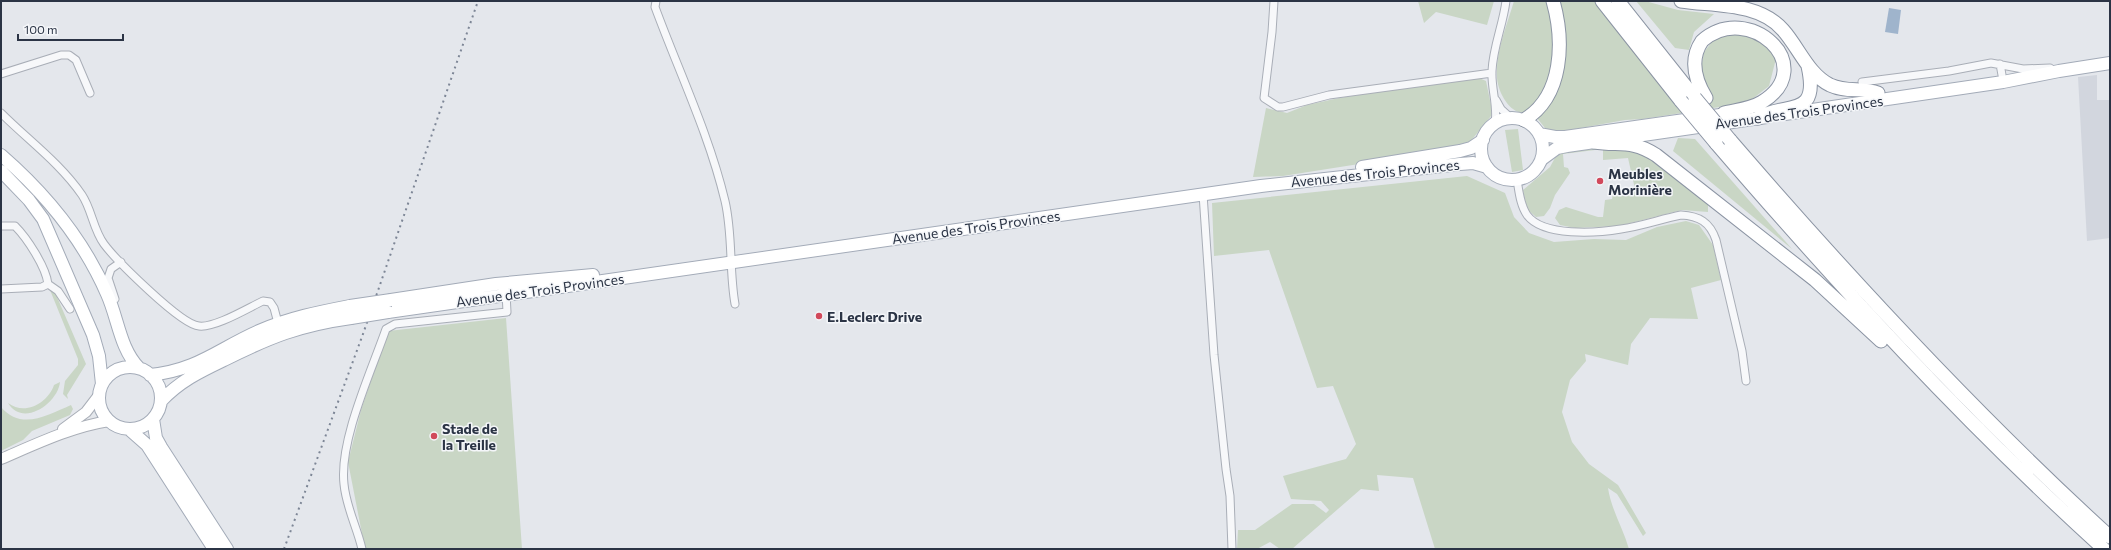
<svg xmlns="http://www.w3.org/2000/svg" width="2111" height="550" viewBox="0 0 2111 550" font-family="Commissioner,sans-serif">
<style>
.built{fill:#d2d6de}
.green{fill:#c9d6c5}
.water{fill:#9fb4cc}
.lines{fill:none;stroke-linecap:round;stroke-linejoin:round}
.street-casing{stroke:#a9aeb7;stroke-width:9}
.secondary-casing{stroke:#a9aeb7;stroke-width:12}
.primary-casing{stroke:#a3abb8;stroke-width:14}
.highway-casing{stroke:#8b94a3;stroke-width:15}
.street{stroke:#f7f8fa;stroke-width:7}
.secondary{stroke:#fff;stroke-width:10}
.primary{stroke:#fff;stroke-width:12}
.highway{stroke:#fff;stroke-width:13}
.rail{stroke:#7d8696;stroke-width:2;stroke-dasharray:2 4;stroke-linecap:butt}
.primary-bridge-casing{stroke:#a3abb8;stroke-width:14;stroke-linecap:butt}
.highway-bridge-casing{stroke:#8b94a3;stroke-width:15;stroke-linecap:butt}
.primary-bridge{stroke:#fff;stroke-width:12}
.highway-bridge{stroke:#fff;stroke-width:13}
.poi-dot{fill:#d1495b;stroke:#f4f6f9;stroke-width:1.5}
.labels{text-anchor:middle;dominant-baseline:central;stroke-width:3;stroke-linejoin:round;paint-order:stroke}
.street-label{font-size:14px;fill:#2b3445;stroke:#f4f6f9}
.poi-label{font-size:14px;font-weight:bold;fill:#2b3445;stroke:#f4f6f9;text-anchor:start}
</style>
<rect width="100%" height="100%" fill="#e4e7ec"/>
<path class="built" d="M2097 75V100H2110V238L2087 241 2078 77Z"/>
<path class="green" d="M1418 1H1494L1487 25 1436 12 1424 23Z
M1514 1H1548C1550 13 1556 28 1556 40 1555 57 1548 87 1539 101 1521 129 1499 100 1497 78 1495 53 1507 25 1514 1Z
M1559 1H1596L1677 106 1701 70 1704 52 1715 38 1750 28 1777 55 1769 86 1751 100 1726 106 1643 119 1625 120 1553 133 1545 128 1537 118C1567 79 1569 48 1559 1Z
M1636 1H1645L1678 10 1714 14 1694 32 1689 50 1675 48Z
M1477 77 1486 81 1491 105V116L1470 142 1397 158 1283 176 1253 177 1266 108 1287 113 1307 105 1339 98Z
M1518 129 1523 170 1512 172 1505 130Z
M1678 138 1695 139 1792 249 1673 151Z
M1620 145 1637 147 1708 202V212L1682 210 1619 226 1575 228 1560 225 1555 218 1559 210 1566 207 1598 217H1603L1605 200 1612 199 1613 194 1635 189 1628 158 1603 160V149L1563 154 1564 167 1568 168 1570 173 1555 195 1550 208 1544 216 1536 217 1527 209 1523 190 1550 167 1556 156 1562 152Z
M1467 176 1505 193 1514 217 1529 233 1554 242 1594 239 1626 240 1657 227 1686 221 1699 225 1713 245 1721 280 1691 288 1698 319 1650 318 1631 344 1628 365 1585 354 1586 361 1570 380 1562 412 1572 442 1589 464 1618 485 1646 533 1643 536 1617 494 1608 488C1611 509 1623 528 1629 549H1435L1413 478 1377 475 1379 491 1361 489 1292 549H1280L1270 542 1257 549H1237L1238 530H1255L1292 504H1314L1326 513 1329 510 1321 501 1291 499 1283 476 1346 459 1356 444 1333 386 1317 388 1269 250 1214 256 1212 203Z
M50 290H54L86 364 67 395 68 399 63 394 65 381 78 365V359Z
M506 318 522 549H365L348 462 361 410 388 331Z
M60 382C58 403 23 428 8 403 25 416 48 403 54 385Z
M71 405 73 409 70 415 32 431 23 440 1 451V407C21 431 48 415 71 405Z"/>
<path class="water" d="M1889 8 1901 10 1898 34 1885 32Z"/>
<g class="lines">
<g class="street-casing">
<path id="street" d="M656 1 655 7C679 72 709 134 725 201 733 235 729 270 735 304
M1274 1 1272 32 1264 98 1278 107H1283L1329 95 1492 73
M2000 64 2002 75
M1 74 61 55H69L76 60 90 93
M1862 82 1949 71 1991 63 2023 69 2050 68
M1496 100 1501 109 1511 118
M1 113C28 140 60 163 82 195 92 210 93 229 104 244 116 260 181 325 199 326 215 328 248 308 263 301L270 302 274 308 278 323
M1495 124C1498 105 1491 89 1492 71 1493 47 1503 25 1506 1
M1517 180C1519 191 1520 205 1527 215 1543 237 1597 233 1621 229 1642 226 1661 219 1681 215 1699 216 1710 222 1716 240L1742 351 1746 381
M1203 194 1214 355 1226 469 1230 496 1232 549
M1 226H15C27 238 46 267 48 284L42 287 1 289
M48 284 58 291 70 309
M115 299 108 278 111 269 121 262
M362 549C357 527 346 507 344 484 339 441 371 372 386 329L395 324 507 312 506 293"/>
</g>
<g class="secondary-casing">
<path id="secondary" d="M63 429 86 412 99 395
M1 459C36 444 71 427 109 421"/>
</g>
<g class="primary-casing">
<path id="primary" d="M1785 114 2003 82 2059 71 2110 63
M1481 149a31 31 0 1 1 62 0a31 31 0 1 1-62 0Z
M1539 134 1555 137H1565L1734 113
M1 155C46 194 83 239 107 294 118 318 120 349 139 368
M1542 159 1557 148 1567 146 1767 117
M1362 167 1460 151 1471 148 1483 140
M1 171 29 200 43 219 93 335 99 356 102 384
M391 300 496 284 593 275
M388 312 1261 186 1460 164 1473 163 1487 167
M99 398a31 31 0 1 1 62 0a31 31 0 1 1-62 0Z
M150 375C198 370 218 349 259 331 289 318 319 312 350 306
M161 401C180 381 199 372 224 360 270 337 300 325 351 318
M153 419 156 438 161 447 227 549
M130 430 147 445 214 549"/>
</g>
<g class="highway-casing">
<path id="highway" d="M1602 1 1681 101
M1618 1 1695 98
M1681 1C1714 6 1759 2 1783 30 1799 48 1808 74 1830 85 1847 93 1862 87 1878 93
M1706 98C1695 80 1689 60 1702 41 1748 0 1821 66 1762 102 1751 109 1736 110 1724 113
M1758 118C1786 101 1820 120 1808 66
M1524 120C1564 96 1564 40 1553 1
M1730 140C1850 279 1974 413 2110 537
M1594 142C1620 146 1631 139 1656 155L1815 280 1881 341
M1716 143C1838 285 1965 423 2104 549"/>
</g>
<use href="#street" class="street"/>
<use href="#secondary" class="secondary"/>
<use href="#primary" class="primary"/>
<use href="#highway" class="highway"/>
<path class="rail" d="M284 549 363 334 478 1"/>
<g class="primary-bridge-casing">
<path id="primary-bridge" d="M350 306 391 300
M351 318 388 312"/>
</g>
<g class="highway-bridge-casing">
<path id="highway-bridge" d="M1695 98 1730 140
M1681 101 1716 143"/>
</g>
<use href="#primary-bridge" class="primary-bridge"/>
<use href="#highway-bridge" class="highway-bridge"/>
</g>
<g class="poi-dot">
<circle cx="1600" cy="181" r="4"/>
<circle cx="819" cy="316" r="4"/>
<circle cx="434" cy="436" r="4"/>
</g>
<g class="labels">
<g class="street-label">
<text transform="translate(1799 112) rotate(-8)">Avenue des Trois Provinces</text>
<text transform="translate(1375 173) rotate(-6)">Avenue des Trois Provinces</text>
<text transform="translate(976 227) rotate(-8)">Avenue des Trois Provinces</text>
<text transform="translate(540 290) rotate(-8)">Avenue des Trois Provinces</text>
</g>
<g class="poi-label">
<text x="1608" y="173">Meubles<tspan x="1608" dy="16">Morinière</tspan></text>
<text x="827" y="316">E.Leclerc Drive</text>
<text x="442" y="428">Stade de<tspan x="442" dy="16">la Treille</tspan></text>
</g>
</g>
<rect width="2111" height="550" fill="none" stroke="#2b3445" stroke-width="4"/>
<path d="M18 34v6h105v-6" fill="none" stroke="#2b3445" stroke-width="2"/>
<text x="24" y="34" font-size="12" fill="#2b3445" stroke="#f4f6f9" stroke-width="3" paint-order="stroke">100 m</text>
</svg>
